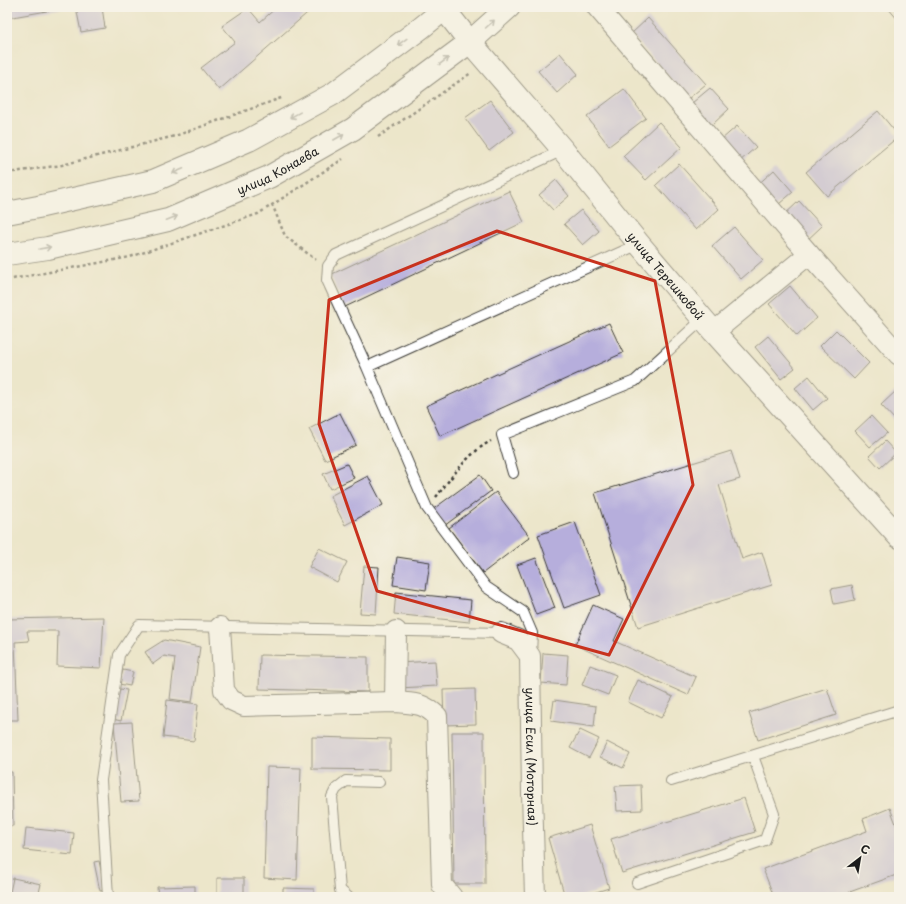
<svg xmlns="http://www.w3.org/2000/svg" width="906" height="904" viewBox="0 0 906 904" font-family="'Playpen Sans',sans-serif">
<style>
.building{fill:#b6aedc}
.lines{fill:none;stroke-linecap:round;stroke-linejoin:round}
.lane-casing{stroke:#3b3a36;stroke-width:12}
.street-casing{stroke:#3b3a36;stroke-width:22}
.secondary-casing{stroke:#3b3a36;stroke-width:24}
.path{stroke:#3b3a36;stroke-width:2.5;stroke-dasharray:3 3;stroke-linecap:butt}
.lane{stroke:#fff;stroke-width:10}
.street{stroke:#fff;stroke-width:20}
.secondary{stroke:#fff;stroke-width:22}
.oneway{stroke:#999}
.marked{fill:none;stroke:#c8321e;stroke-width:3;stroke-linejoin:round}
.labels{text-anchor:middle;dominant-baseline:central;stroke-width:4;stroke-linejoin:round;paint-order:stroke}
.street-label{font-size:12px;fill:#1c1c1c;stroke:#f7f3e8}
</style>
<rect width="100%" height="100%" fill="#f7f3e8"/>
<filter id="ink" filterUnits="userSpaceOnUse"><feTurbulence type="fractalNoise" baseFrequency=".025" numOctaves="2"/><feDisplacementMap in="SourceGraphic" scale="8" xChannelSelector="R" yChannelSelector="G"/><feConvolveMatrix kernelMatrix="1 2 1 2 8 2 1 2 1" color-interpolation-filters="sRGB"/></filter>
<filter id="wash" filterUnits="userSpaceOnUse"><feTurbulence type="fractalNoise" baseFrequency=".012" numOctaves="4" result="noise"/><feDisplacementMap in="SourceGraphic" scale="16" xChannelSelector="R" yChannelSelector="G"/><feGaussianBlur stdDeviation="0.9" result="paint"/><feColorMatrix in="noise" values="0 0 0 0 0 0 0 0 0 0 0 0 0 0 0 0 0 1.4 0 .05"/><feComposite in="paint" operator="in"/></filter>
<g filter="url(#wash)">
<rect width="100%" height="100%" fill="#ece6cb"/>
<g id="blocks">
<path class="building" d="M7 7H64V8L7 18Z
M76 7H102L105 28 81 32Z
M277 7H314L219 90 201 68 235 42 222 26 248 8 260 22Z
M887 7H899V21Z
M648 18 706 84 688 99 631 34Z
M560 53 578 74 557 93 538 71Z
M710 88 729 109 712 125 692 103Z
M624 89 646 118 609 146 587 117Z
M490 100 514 132 489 151 465 118Z
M878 111 899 136 827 196 806 172Z
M659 122 682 147 646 180 623 156Z
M737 126 756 147 739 162 721 140Z
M679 164 719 209 696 230 656 185Z
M774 170 793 192 772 210 754 188Z
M556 180 569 196 553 210 539 195Z
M509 191 524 222 345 307 330 275Z
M799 201 822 226 804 243 781 218Z
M581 210 599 231 583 245 564 224Z
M734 227 763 260 741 279 712 246Z
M790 286 817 318 797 336 769 304Z
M609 323 623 353 440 436 426 406Z
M836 330 869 363 854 379 820 346Z
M768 336 795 368 781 379 755 347Z
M809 376 827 398 813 410 795 388Z
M897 390 899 392V420L897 422 881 405Z
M340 413 356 445 325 460 309 429Z
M871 416 887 433 870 447 855 431Z
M885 441 896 453 880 468 869 456Z
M731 451 740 479 719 485 742 559 762 552 772 585 638 627 595 493Z
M347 464 354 478 330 489 323 474Z
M480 475 491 491 444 526 432 510Z
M368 476 383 505 345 525 330 496Z
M496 492 530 537 483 573 449 528Z
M575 522 601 595 564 608 538 535Z
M319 548 347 562 337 582 309 567Z
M397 557 430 562 426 590 393 585Z
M536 558 555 608 536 615 517 565Z
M364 566 379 567 376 614 360 613Z
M852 585 855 600 834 604 831 589Z
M396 592 471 600 469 622 394 614Z
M593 605 624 619 614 641 696 677 688 695 575 645Z
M104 617 101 668 57 666 58 631H27L29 641 15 642 18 720H7V619Z
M164 640 200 647 192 702 170 699 175 658 164 656 153 664 145 652Z
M543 653 568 655 566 685 541 683Z
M260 655 368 657V692L259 689Z
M435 661 437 686 398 688 397 663Z
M590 665 616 675 608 695 582 685Z
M123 670 133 672 130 686 119 684Z
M638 680 673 697 661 718 628 702Z
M827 688 836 715 758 740 749 713Z
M120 689 127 690 121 721 113 719Z
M475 689 476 724 444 725 443 690Z
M167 700 198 704 194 741 163 737Z
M554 700 596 706 594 727 551 721Z
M132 722 139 801 121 802 114 723Z
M580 730 599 739 589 758 570 748Z
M452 732H484L485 884H454Z
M312 737 390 739V770L312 769Z
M607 742 630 754 623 768 600 757Z
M267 767 301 768 297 880 264 878Z
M7 772H12L13 826H7Z
M641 785 642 810 617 811 615 786Z
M744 798 755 832 622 873 611 839Z
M890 808 899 832V874L836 897H774L763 869 867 831 863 819Z
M590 825 609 888 580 897H565L548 838Z
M26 828 74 833 72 855 24 850Z
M99 861 105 890 100 891 94 862Z
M13 878 41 884 38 897H9Z
M217 878H244V897H217Z
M195 886V897H158L157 887Z
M283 888 314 889V897H283Z"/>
</g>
</g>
<g filter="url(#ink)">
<use href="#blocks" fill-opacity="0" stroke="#3b3a36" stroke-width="1"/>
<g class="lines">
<g class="lane-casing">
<path id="lane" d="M367 367 639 244
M513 473 502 435 635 381 703 319
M531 654 532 633 523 612 486 587 427 508 367 367 327 280 328 266 336 255 563 150
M671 781 899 710
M637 883 765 840 774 814 753 756
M108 897 101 780 119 655 139 625 501 633
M348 897 340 890 332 797 336 789 346 781 379 782"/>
</g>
<g class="street-casing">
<g id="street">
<path d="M597 7 809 254 899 355"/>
<path d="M714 332 809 254"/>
<path d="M220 627 224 690 231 700 244 706 395 702C415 704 422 702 437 716L442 885 452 897"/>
<path id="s1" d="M501 633 518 640 530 656 532 793 535 897"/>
<path d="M395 702 396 631"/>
</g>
</g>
<g class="secondary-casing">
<g id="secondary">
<path id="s2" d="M444 9 470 42 563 150 639 244 714 332 899 537"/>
<path d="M7 213 38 207 153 181 249 140 333 94 421 28 447 7"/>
<path id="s3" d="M7 254 48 248 168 220 269 177 353 129 470 42 509 7"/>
</g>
</g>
<path class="path" d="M378 137 471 73
M7 173 62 165 175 136 284 97
M272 204 285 236 316 260
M7 280 130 257 258 214 343 159
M436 497C452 477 468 453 491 441"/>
<use href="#lane" class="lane"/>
<use href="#street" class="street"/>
<use href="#secondary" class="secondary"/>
</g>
<defs><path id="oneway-shaft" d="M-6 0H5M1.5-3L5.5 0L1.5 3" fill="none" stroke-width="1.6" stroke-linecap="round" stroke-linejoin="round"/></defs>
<g class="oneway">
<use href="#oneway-shaft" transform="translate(490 24) rotate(-42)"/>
<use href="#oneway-shaft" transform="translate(402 42) rotate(144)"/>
<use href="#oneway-shaft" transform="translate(444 61) rotate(-37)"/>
<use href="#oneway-shaft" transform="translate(295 115) rotate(151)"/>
<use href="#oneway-shaft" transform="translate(339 137) rotate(-30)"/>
<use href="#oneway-shaft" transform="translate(178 171) rotate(157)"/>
<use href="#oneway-shaft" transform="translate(172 218) rotate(-21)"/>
<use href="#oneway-shaft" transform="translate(45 248) rotate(-10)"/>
</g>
</g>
<path d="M0 0H906V904H0ZM497 231 655 281 693 485 609 655 377 591 319 424 329 300Z" fill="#ece6cb" fill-opacity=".55" fill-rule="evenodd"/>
<path class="marked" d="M497 231 655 281 693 485 609 655 377 591 319 424 329 300Z"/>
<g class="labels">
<g class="street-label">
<text stroke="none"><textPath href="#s3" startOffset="285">улица Конаева</textPath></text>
<text stroke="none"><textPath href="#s2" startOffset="347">улица Терешковой</textPath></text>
<text stroke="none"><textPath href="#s1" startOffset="139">улица Есил (Моторная)</textPath></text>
</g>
</g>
<rect width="906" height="904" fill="none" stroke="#f7f3e8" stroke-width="24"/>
<g transform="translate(860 858) rotate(31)" stroke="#f7f3e8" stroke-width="3" paint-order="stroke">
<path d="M0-3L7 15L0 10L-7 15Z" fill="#1c1c1c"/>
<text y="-6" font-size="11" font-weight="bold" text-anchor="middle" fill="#1c1c1c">С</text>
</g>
</svg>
